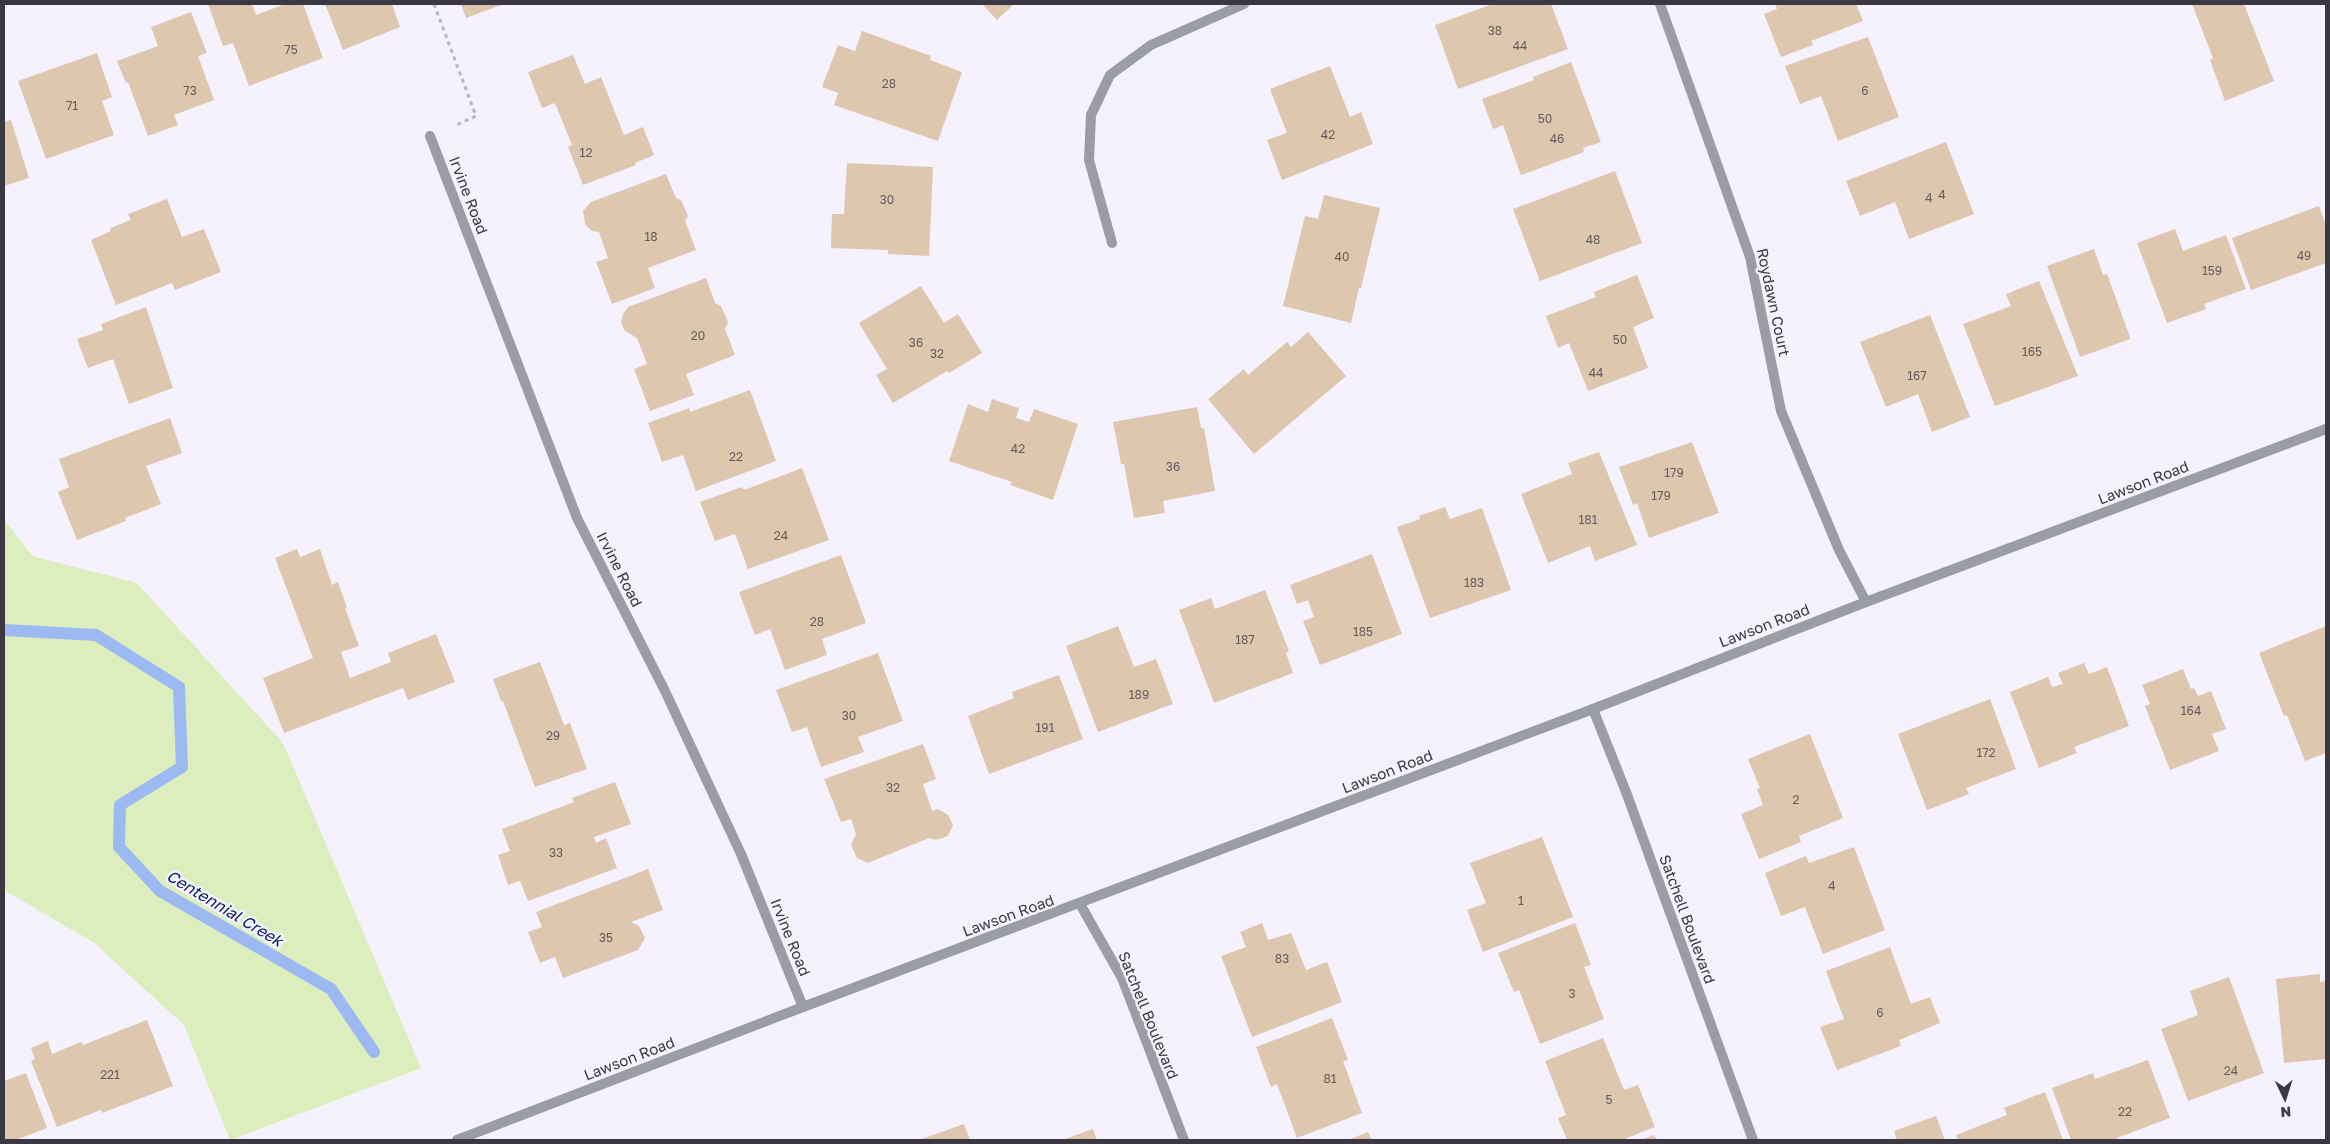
<svg xmlns="http://www.w3.org/2000/svg" width="2330" height="1144" viewBox="0 0 2330 1144" font-family="'Golos Text',sans-serif">
<style>
.green{fill:#dceebd}
.lines{fill:none;stroke-linecap:round;stroke-linejoin:round}
.stream{stroke:#9cbaf1;stroke-width:12}
.building{fill:#dec7af}
.path{stroke:#bbb7c2;stroke-width:3;stroke-dasharray:4 4;stroke-linecap:butt}
.minor{stroke:#9a9ca8;stroke-width:10}
.tertiary{stroke:#9a9ca8;stroke-width:10}
.labels{text-anchor:middle;dominant-baseline:central;stroke-width:5;stroke-linejoin:round;paint-order:stroke}
.number-label{font-size:12px;fill:#645c5e}
.street-label{font-size:15px;fill:#3c3843;stroke:#f5f1fd}
.water-label{font-size:16px;font-style:italic;fill:#092564;stroke:#f5f1fd}
</style>
<rect width="100%" height="100%" fill="#f5f1fd"/>
<path class="green" d="M4 519 32 556 137 583 283 743 421 1068 230 1140 184 1025 93 942 4 890Z"/>
<g class="lines">
<path class="stream" d="M4 630 96 635 179 687 182 767 120 805 119 847 160 891 331 989 374 1052"/>
</g>
<path class="building" d="M208 4H252L256 15 285 4H303L323 58 249 86 233 43 223 46Z
M325 4H392L400 27 343 50Z
M461 4H504L466 18Z
M982 4H1014L997 20Z
M1493 4H1551L1568 49 1458 89 1435 25Z
M1775 4H1856L1863 21 1811 41 1813 45 1781 57 1764 14 1777 9Z
M2192 4H2244L2274 81 2225 101 2210 60 2213 58Z
M191 12 207 53 198 56 214 100 174 115 178 125 148 136 128 82 126 83 117 61 158 46 151 27Z
M862 31 931 56 930 60 962 72 938 141 834 105 838 93 822 87 838 45 855 51Z
M1868 37 1899 117 1838 141 1821 96 1800 104 1785 66Z
M97 53 112 97 102 101 114 135 46 159 18 81Z
M573 55 585 84 601 77 624 135 643 127 654 155 635 163 636 165 583 185 568 147 572 145 555 103 542 108 528 72Z
M1571 62 1601 142 1583 148 1584 152 1521 175 1503 125 1493 129 1482 99 1534 80 1533 77Z
M1330 66 1350 117 1361 112 1373 144 1282 180 1267 140 1287 133 1270 89Z
M11 120 29 178 4 186V122Z
M1946 142 1974 214 1909 239 1895 202 1860 216 1846 181Z
M847 163 933 167 929 256 888 254V250L831 248 832 214H844Z
M1615 171 1642 243 1540 281 1513 209Z
M666 174 676 198 681 200 688 216 685 221 696 250 648 268 655 288 612 304 596 262 608 258 599 232 592 231 585 224 583 211 591 202Z
M1324 195 1380 208 1361 288H1359L1351 323 1283 306 1305 216 1318 219Z
M167 199 182 237 204 229 221 272 175 290 172 283 116 305 91 240 111 231 110 228 131 220 128 214Z
M2319 206 2326 225V263L2251 290 2232 238Z
M2175 229 2183 251 2226 235 2246 289 2204 304 2206 309 2167 323 2137 243Z
M2094 249 2103 275 2107 274 2130 337V339L2080 357 2047 266Z
M1637 275 1654 318 1633 327 1648 368 1588 391 1569 343 1558 348 1546 316 1596 297 1594 292Z
M706 278 715 303 721 306 728 322 725 329 735 355 686 374 694 395 650 411 634 369 647 364 637 338 624 330 621 322 623 314 628 307Z
M2039 281 2078 376 1995 406 1963 324 2011 306 2006 294Z
M921 286 944 323 958 314 982 353 949 373 947 371 893 403 876 375 887 369 859 323Z
M146 307 173 388 129 404 113 359 88 368 77 339 103 330 101 324Z
M1930 315 1970 417 1932 432 1918 394 1886 407 1860 342Z
M1308 332 1346 376 1254 454 1208 399 1244 369 1248 375 1287 342 1291 347Z
M750 390 776 461 696 491 683 455 662 462 648 423 689 408 690 412Z
M992 399 1019 408 1016 418 1029 422 1034 409 1078 424 1053 500 1010 485 1012 482 949 461 968 404 988 412Z
M1197 407 1201 428H1204L1215 491 1163 501 1165 513 1134 518 1124 464H1121L1113 422Z
M170 418 182 453 146 466 161 504 125 518 126 521 77 540 58 492 69 487 59 459Z
M1692 442 1719 513 1649 538 1637 503 1633 505 1619 467Z
M1599 452 1637 545 1595 561 1590 546 1548 563 1521 494 1572 474 1568 463Z
M802 468 829 540 748 569 735 534 715 541 700 502 742 487 744 490Z
M1445 507 1450 519 1482 508 1511 590 1430 618 1397 527 1420 519 1419 516Z
M297 549 300 557 320 549 332 585 338 582 347 608H345L359 646 341 652 350 678 391 662 388 653 436 634 455 682 408 700 403 688 284 733 263 678 313 658 275 558Z
M1372 554 1402 634 1320 665 1303 621 1314 617 1308 600 1297 604 1290 585Z
M841 555 866 623 822 639 827 655 785 670 770 629 755 635 739 592Z
M1265 590 1289 651 1286 653 1293 673 1214 703 1179 610 1211 598 1215 609Z
M1118 626 1134 667 1156 659 1173 704 1098 732 1066 646Z
M2326 626V753L2305 761 2287 715 2284 716 2259 653Z
M878 653 903 721 858 737 864 752 821 767 807 727 792 732 776 690Z
M540 662 564 725 570 723 587 769 535 787 503 701H501L493 679Z
M2084 663 2089 674 2107 667 2129 726 2074 747 2077 753 2039 768 2010 692 2048 677 2052 687 2063 684 2058 673Z
M2183 669 2191 689 2194 688 2198 696 2211 691 2226 729 2212 734 2219 751 2170 770 2145 706 2150 704 2142 685Z
M1059 675 1083 739 989 774 968 716 1014 698 1012 692Z
M1990 699 2016 769 1966 788 1969 794 1927 810 1898 734Z
M1810 734 1843 818 1799 836 1801 842 1759 859 1741 814 1763 805 1757 789 1760 788 1748 759Z
M923 744 936 779 923 784 932 811 938 809 948 815 953 825 948 836 936 840 929 838 868 863 857 858 851 845 856 834 851 819 841 822 824 779Z
M615 782 631 824 594 837 596 843 606 838 617 868 528 901 520 881 508 885 498 855 510 851 502 829 574 802 572 798Z
M1542 837 1573 917 1483 952 1467 910 1486 903 1470 863Z
M1854 847 1885 930 1823 954 1805 907 1781 916 1765 873 1806 856 1809 863Z
M648 869 663 910 631 922 639 926 645 938 638 950 563 978 555 957 540 963 528 932 542 927 536 912Z
M1262 923 1268 940 1291 933 1306 970 1327 962 1342 1002 1252 1037 1221 956 1246 947 1240 932Z
M1575 923 1591 965 1584 967 1604 1019 1540 1044 1519 990 1514 992 1498 953Z
M1890 947 1911 1004 1930 997 1940 1023 1899 1040 1901 1046 1837 1070 1820 1027 1844 1019 1826 971Z
M2320 974V982L2326 981V1059L2284 1063 2276 979Z
M2229 977 2264 1073 2188 1101 2161 1029 2198 1015 2190 991Z
M1332 1018 1348 1060 1343 1061 1362 1113 1297 1138 1277 1084 1271 1087 1256 1047Z
M147 1020 173 1086 102 1113 101 1110 57 1127 31 1061 35 1059 31 1048 48 1041 52 1054 81 1042 83 1045Z
M1603 1038 1624 1090 1638 1085 1655 1127 1622 1140H1567L1558 1118 1566 1115 1545 1061Z
M2148 1060 2170 1118 2117 1138V1140H2071L2052 1088 2093 1073 2095 1079Z
M26 1073 47 1128 16 1140H4V1081Z
M2045 1092 2063 1140H1958L1956 1135 2007 1115 2004 1108Z
M1936 1116 1945 1140H1897L1894 1131Z
M964 1124 970 1140H919Z
M1093 1129 1097 1140H1062Z
M1368 1132 1372 1140H1348Z
M1654 1135 1657 1140H1640Z"/>
<g class="lines">
<path class="path" d="M434 4 476 116 454 126"/>
<path class="minor" d="M1660 4 1750 257 1781 411 1839 550 1866 602
M430 136 577 518 665 691 741 854 803 1007
M1112 243 1089 160 1091 115 1110 75 1151 45 1244 4
M1593 709 1626 792 1753 1140
M1080 904 1122 978 1184 1140"/>
<path class="tertiary" d="M457 1140 803 1007 1593 709 1866 602 2326 429"/>
</g>
<g class="labels">
<g class="number-label">
<text x="1495" y="30">38</text>
<text x="1520" y="45">44</text>
<text x="291" y="49">75</text>
<text x="889" y="83">28</text>
<text x="190" y="90">73</text>
<text x="1865" y="90">6</text>
<text x="72" y="105">71</text>
<text x="1545" y="118">50</text>
<text x="1328" y="134">42</text>
<text x="1557" y="138">46</text>
<text x="586" y="152">12</text>
<text x="1942" y="194">4</text>
<text x="1929" y="197">4</text>
<text x="887" y="199">30</text>
<text x="651" y="236">18</text>
<text x="1593" y="239">48</text>
<text x="2304" y="255">49</text>
<text x="1342" y="256">40</text>
<text x="2212" y="270">159</text>
<text x="698" y="335">20</text>
<text x="1620" y="339">50</text>
<text x="916" y="342">36</text>
<text x="2032" y="351">165</text>
<text x="937" y="353">32</text>
<text x="1596" y="372">44</text>
<text x="1917" y="375">167</text>
<text x="1018" y="448">42</text>
<text x="736" y="456">22</text>
<text x="1173" y="466">36</text>
<text x="1674" y="472">179</text>
<text x="1661" y="495">179</text>
<text x="1588" y="519">181</text>
<text x="781" y="535">24</text>
<text x="1474" y="582">183</text>
<text x="817" y="621">28</text>
<text x="1363" y="631">185</text>
<text x="1245" y="639">187</text>
<text x="1139" y="694">189</text>
<text x="2191" y="710">164</text>
<text x="849" y="715">30</text>
<text x="1045" y="727">191</text>
<text x="553" y="735">29</text>
<text x="1986" y="752">172</text>
<text x="893" y="787">32</text>
<text x="1796" y="799">2</text>
<text x="556" y="852">33</text>
<text x="1832" y="885">4</text>
<text x="1521" y="900">1</text>
<text x="606" y="937">35</text>
<text x="1282" y="958">83</text>
<text x="1572" y="993">3</text>
<text x="1880" y="1012">6</text>
<text x="2231" y="1070">24</text>
<text x="110" y="1074">221</text>
<text x="1330" y="1078">81</text>
<text x="1609" y="1099">5</text>
<text x="2125" y="1111">22</text>
</g>
<g class="street-label">
<text transform="translate(469 195) rotate(69)">Irvine Road</text>
<text transform="translate(1774 302) rotate(78)">Roydawn Court</text>
<text transform="translate(2143 482) rotate(-21)">Lawson Road</text>
<text transform="translate(620 569) rotate(63)">Irvine Road</text>
<text transform="translate(1764 625) rotate(-21)">Lawson Road</text>
<text transform="translate(1387 771) rotate(-21)">Lawson Road</text>
<text transform="translate(1008 915) rotate(-20)">Lawson Road</text>
<text transform="translate(1688 919) rotate(70)">Satchell Boulevard</text>
<text transform="translate(791 937) rotate(68)">Irvine Road</text>
<text transform="translate(1149 1015) rotate(68)">Satchell Boulevard</text>
<text transform="translate(629 1058) rotate(-21)">Lawson Road</text>
</g>
<g class="water-label">
<text transform="translate(225 908) rotate(31)">Centennial Creek</text>
</g>
</g>
<rect width="2330" height="1144" fill="none" stroke="#3c3843" stroke-width="10"/>
<g transform="translate(2285 1099) rotate(176)" stroke="#f5f1fd" stroke-width="4" paint-order="stroke">
<path d="M0-4L9 19L0 12L-9 19Z" fill="#3c3843"/>
<text y="-8" font-size="14" font-weight="bold" text-anchor="middle" fill="#3c3843">N</text>
</g>
</svg>
